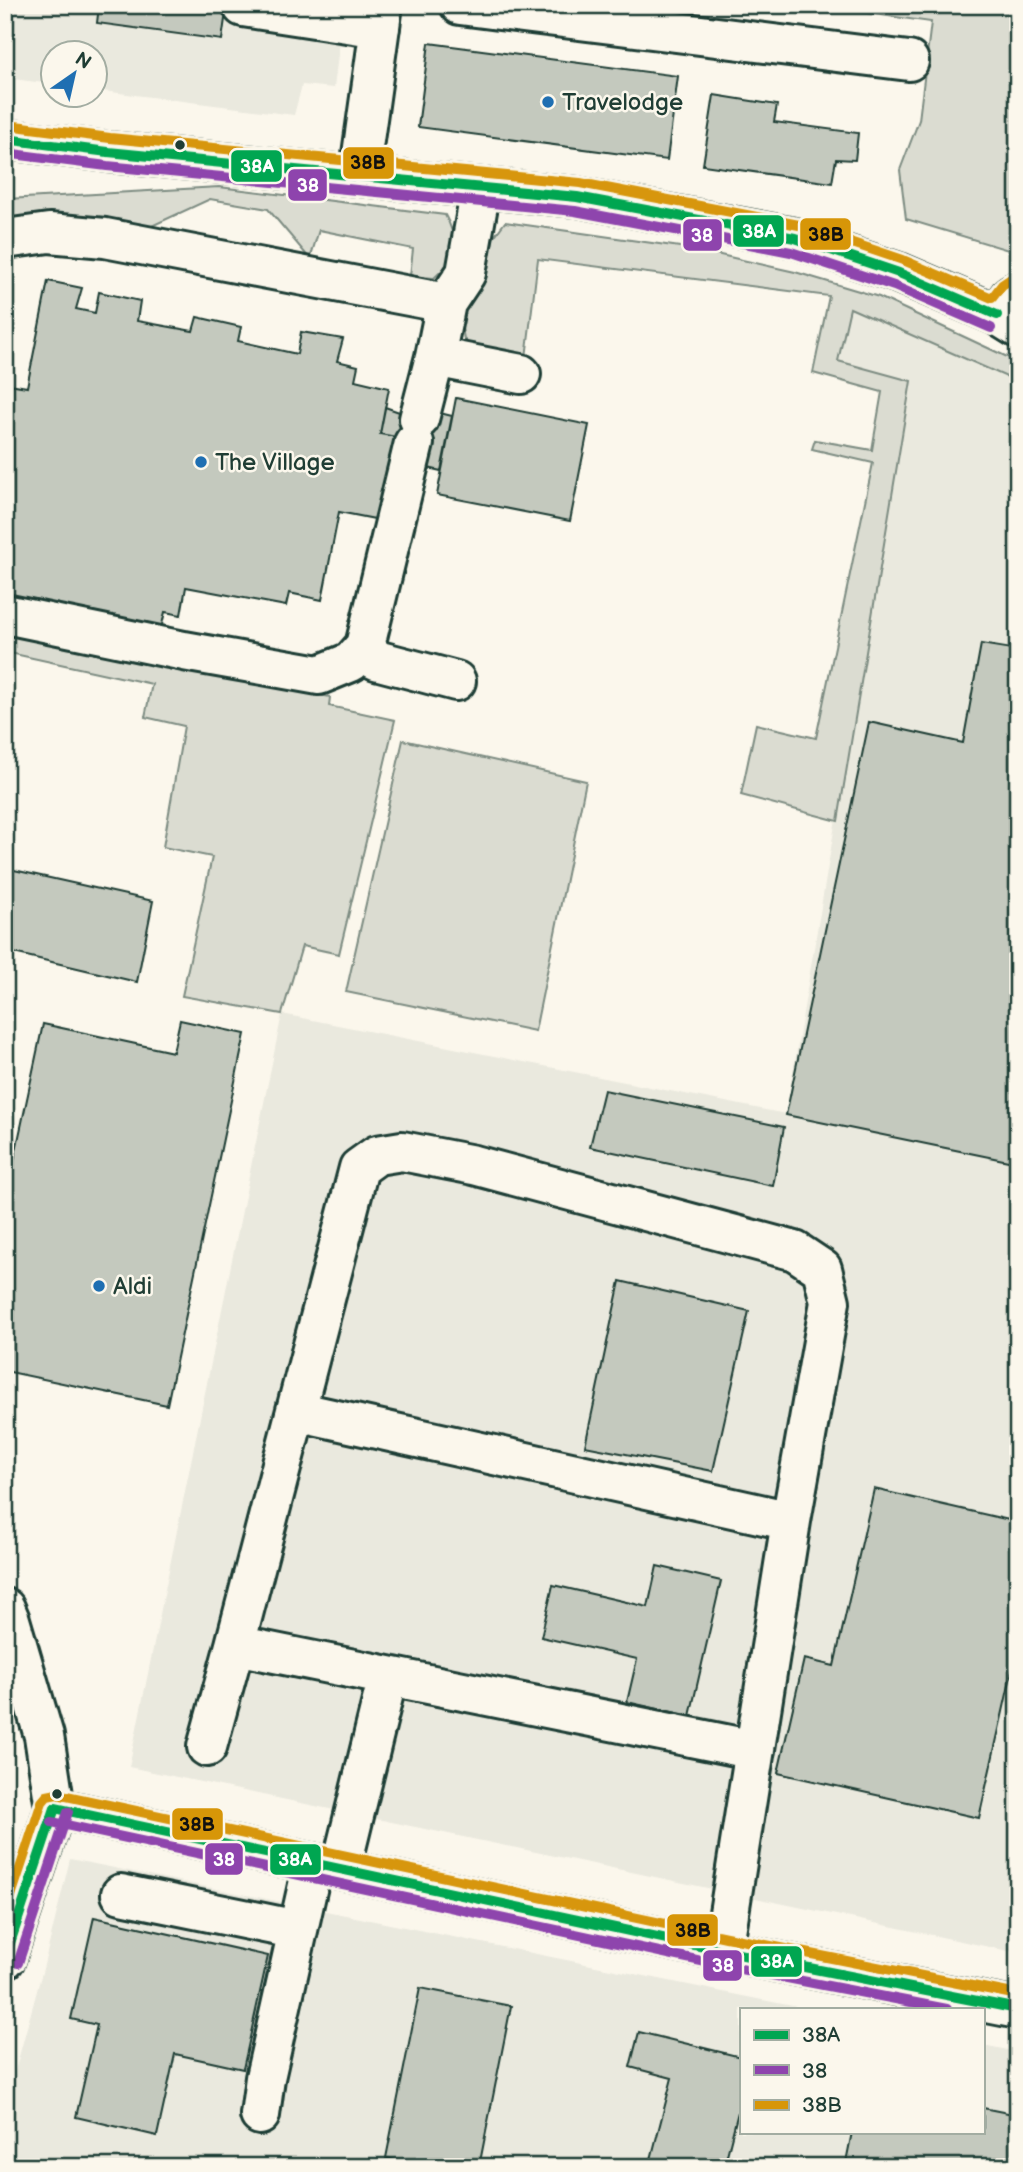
<svg xmlns="http://www.w3.org/2000/svg" width="1023" height="2172" viewBox="0 0 1023 2172" font-family="'Balsamiq Sans',sans-serif">
<style>
.built{fill:#eae9de}
.green{fill:#dbdcd1;stroke:#7d8c82;stroke-width:2}
.building{fill:#c4c9be;stroke:#1f3d34;stroke-width:2}
.lines{fill:none;stroke-linecap:round;stroke-linejoin:round}
.minor-casing{stroke:#1f3d34;stroke-width:44}
.minor{stroke:#fbf7ec;stroke-width:38}
.bus-1-casing{stroke:#fbf7ec;stroke-width:16}
.bus-2-casing{stroke:#fbf7ec;stroke-width:16}
.bus-3-casing{stroke:#fbf7ec;stroke-width:16}
.bus-1{stroke:#00a651;stroke-width:10}
.bus-2{stroke:#8e44ad;stroke-width:10}
.bus-3{stroke:#d79608;stroke-width:10}
.poi-dot{fill:#1f6fb2;stroke:#fbf7ec;stroke-width:2.5}
.bus-dot{fill:#1f3d34;stroke:#fbf7ec;stroke-width:2.5}
.labels{text-anchor:middle;dominant-baseline:central;stroke-width:5;stroke-linejoin:round;paint-order:stroke}
.poi-label{font-size:24px;fill:#1f3d34;stroke:#fbf7ec;text-anchor:start}
.line-badge{stroke:#fbf7ec;stroke-width:2.5}
.badge-label{font-size:19px;text-anchor:middle;font-weight:bold;fill:#fff}
.pale-badge-label{font-size:19px;text-anchor:middle;font-weight:bold;fill:#111}
</style>
<rect width="100%" height="100%" fill="#fbf7ec"/>
<filter id="ink" filterUnits="userSpaceOnUse"><feTurbulence type="fractalNoise" baseFrequency=".0143" numOctaves="2"/><feDisplacementMap in="SourceGraphic" scale="14" xChannelSelector="R" yChannelSelector="G"/><feConvolveMatrix kernelMatrix="1 2 1 2 8 2 1 2 1" color-interpolation-filters="sRGB"/></filter>
<g filter="url(#ink)">
<path class="built" d="M5 5H344L334 88 302 85 294 115 95 90 94 52H52V84L5 78Z
M850 308 1018 382V1953L129 1767 282 1014 786 1114 910 381 837 361Z
M70 1859 807 2009H741V2132H983V2045L1018 2052V2167H5V2108L44 1965Z"/>
<path class="green" d="M810 5H1018V253L906 219 900 170 919 120 931 22Z
M219 187 445 215C459 240 457 259 434 278L410 276 413 249 319 230 310 259 268 209 210 199 143 230 5 219V202L7 199Z
M505 222 694 249 795 272 879 297 1018 362V382L850 308 838 361 911 381 838 821 741 795 756 724 816 738 873 463 812 449 815 440 872 450 882 392 813 373 829 296 538 259 526 358 475 352 464 339 461 323 466 303 487 271 491 241Z
M5 632 330 697 329 706 395 720 339 954 302 946 282 1014 182 996 212 857 163 847 184 726 145 717 152 684 5 652Z
M403 740 586 781 535 1031 346 992Z"/>
<path class="building" d="M96 5H227L222 40 97 23 99 6Z
M429 43 678 76 667 160 418 127Z
M714 95 777 105 774 122 858 133 855 160 836 159 832 183 703 165Z
M48 281 82 288 76 309 95 313 99 292 140 301 137 321 193 331 197 317 241 327 238 341 297 354 301 332 343 339 337 361 358 366 355 380 389 388 380 434 401 438 385 521 339 512 322 600 289 593 286 606 186 587 181 615 165 612 159 637 5 604V405L9 384 27 387Z
M456 398 589 425 570 521 437 495Z
M385 407 419 419 436 412 452 416 441 471 424 467 401 438 380 434Z
M981 644 1018 650V1163L786 1115 869 722 963 743Z
M5 868 153 901 137 982 5 951Z
M180 1020 245 1034 167 1405 5 1371V1202L43 1024 173 1052Z
M604 1090 784 1127 773 1186 590 1147Z
M620 1281 749 1311 713 1471 585 1446Z
M874 1489 1018 1522V1645L979 1818 778 1773 804 1659 834 1666Z
M657 1566 721 1581 690 1716 627 1702 637 1659 541 1637 553 1585 648 1607Z
M94 1917 268 1956 243 2069 175 2054 157 2136 76 2117 97 2025 71 2019Z
M420 1988 511 2006 479 2167H428L386 2158Z
M639 2032 741 2057V2100L724 2167H649L672 2078 630 2067Z
M983 2108 1018 2115V2156L1016 2167H845L852 2132H983Z"/>
<g class="lines">
<g class="minor-casing">
<path id="minor" d="M460 5 909 61
M243 7 380 28
M5 139 108 152 577 197 795 238 899 273 997 315 1018 328
M359 176 383 5
M5 239 49 233 105 238 446 303 466 273 481 188
M997 315 1011 295 1018 291
M435 357 521 374
M419 419 435 357 446 303
M5 614 184 651 319 675 351 662 365 646 414 443
M365 646 376 660 456 681
M296 1411 791 1521
M5 1608 10 1620 44 1736 55 1808 5 1959
M207 1747 235 1645
M55 1808 723 1951 1018 2009
M341 1869 388 1676
M121 1894 298 1930
M723 1951 791 1521 830 1302 822 1269 795 1251 474 1165 402 1151 377 1155 359 1168 235 1645 755 1750
M260 2115 265 2078 313 1863"/>
</g>
<use href="#minor" class="minor"/>
<g class="bus-1-casing">
<path id="bus-1" d="M5 139 108 152 577 197 795 238 899 273 997 315
M55 1808 723 1951 1018 2009
M5 1958 55 1808"/>
</g>
<g class="bus-2-casing">
<path id="bus-2" d="M5 153 107 166 575 211 791 252 894 286 991 328
M52 1822 720 1965 947 2009
M18 1963 68 1812"/>
</g>
<g class="bus-3-casing">
<path id="bus-3" d="M7 125 110 138 580 183 799 225 903 260 992 298 1002 285 1011 279
M5 1914 42 1802 47 1796 57 1794 726 1937 1018 1995"/>
</g>
<use href="#bus-1" class="bus-1"/>
<use href="#bus-2" class="bus-2"/>
<use href="#bus-3" class="bus-3"/>
</g>
</g>
<g class="poi-dot">
<circle cx="548" cy="102" r="7"/>
<circle cx="201" cy="462" r="7"/>
<circle cx="99" cy="1286" r="7"/>
</g>
<g class="bus-dot">
<circle cx="180" cy="145" r="6"/>
<circle cx="57" cy="1794" r="6"/>
</g>
<g class="labels">
<g class="poi-label">
<text x="562" y="102">Travelodge</text>
<text x="215" y="462">The Village</text>
<text x="113" y="1286">Aldi</text>
</g>
</g>
<g class="line-badge">
<rect x="342" y="146" width="53" height="34" rx="7" fill="#d79608"/>
<rect x="230" y="149" width="53" height="34" rx="7" fill="#00a651"/>
<rect x="287" y="168" width="41" height="34" rx="7" fill="#8e44ad"/>
<rect x="732" y="214" width="53" height="34" rx="7" fill="#00a651"/>
<rect x="799" y="217" width="53" height="34" rx="7" fill="#d79608"/>
<rect x="682" y="218" width="41" height="34" rx="7" fill="#8e44ad"/>
<rect x="171" y="1807" width="53" height="34" rx="7" fill="#d79608"/>
<rect x="204" y="1842" width="40" height="34" rx="7" fill="#8e44ad"/>
<rect x="269" y="1843" width="53" height="33" rx="7" fill="#00a651"/>
<rect x="666" y="1913" width="53" height="34" rx="7" fill="#d79608"/>
<rect x="750" y="1945" width="53" height="33" rx="7" fill="#00a651"/>
<rect x="702" y="1949" width="41" height="33" rx="7" fill="#8e44ad"/>
</g>
<g class="badge-label">
<text x="257" y="173">38A</text>
<text x="308" y="192">38</text>
<text x="759" y="238">38A</text>
<text x="702" y="242">38</text>
<text x="224" y="1866">38</text>
<text x="295" y="1866">38A</text>
<text x="777" y="1968">38A</text>
<text x="723" y="1972">38</text>
</g>
<g class="pale-badge-label">
<text x="368" y="169">38B</text>
<text x="826" y="241">38B</text>
<text x="197" y="1831">38B</text>
<text x="693" y="1937">38B</text>
</g>
<rect width="1023" height="2172" fill="none" stroke="#fbf7ec" stroke-width="28"/>
<rect x="14" y="14" width="995" height="2144" fill="none" stroke="#1f3d34" stroke-width="2.5" filter="url(#ink)"/>
<rect x="740" y="2008" width="245" height="126" fill="#fbf7ec" stroke="#a3ada2" stroke-width="2"/>
<rect x="754" y="2030" width="35" height="10" fill="#00a651" stroke="#a3ada2" stroke-width="2"/>
<text x="802" y="2042" font-size="21" fill="#1f3d34">38A</text>
<rect x="754" y="2065" width="35" height="10" fill="#8e44ad" stroke="#a3ada2" stroke-width="2"/>
<text x="802" y="2078" font-size="21" fill="#1f3d34">38</text>
<rect x="754" y="2100" width="35" height="10" fill="#d79608" stroke="#a3ada2" stroke-width="2"/>
<text x="802" y="2112" font-size="21" fill="#1f3d34">38B</text>
<g transform="translate(74 74) rotate(34)"><circle r="33" fill="#fbf7ec" stroke="#a3ada2" stroke-width="2"/>
<path d="M0-5L12 26L0 18L-12 26Z" fill="#1f6fb2"/>
<text y="-10" font-size="19" font-weight="bold" text-anchor="middle" fill="#1f3d34">N</text>
</g>
</svg>
